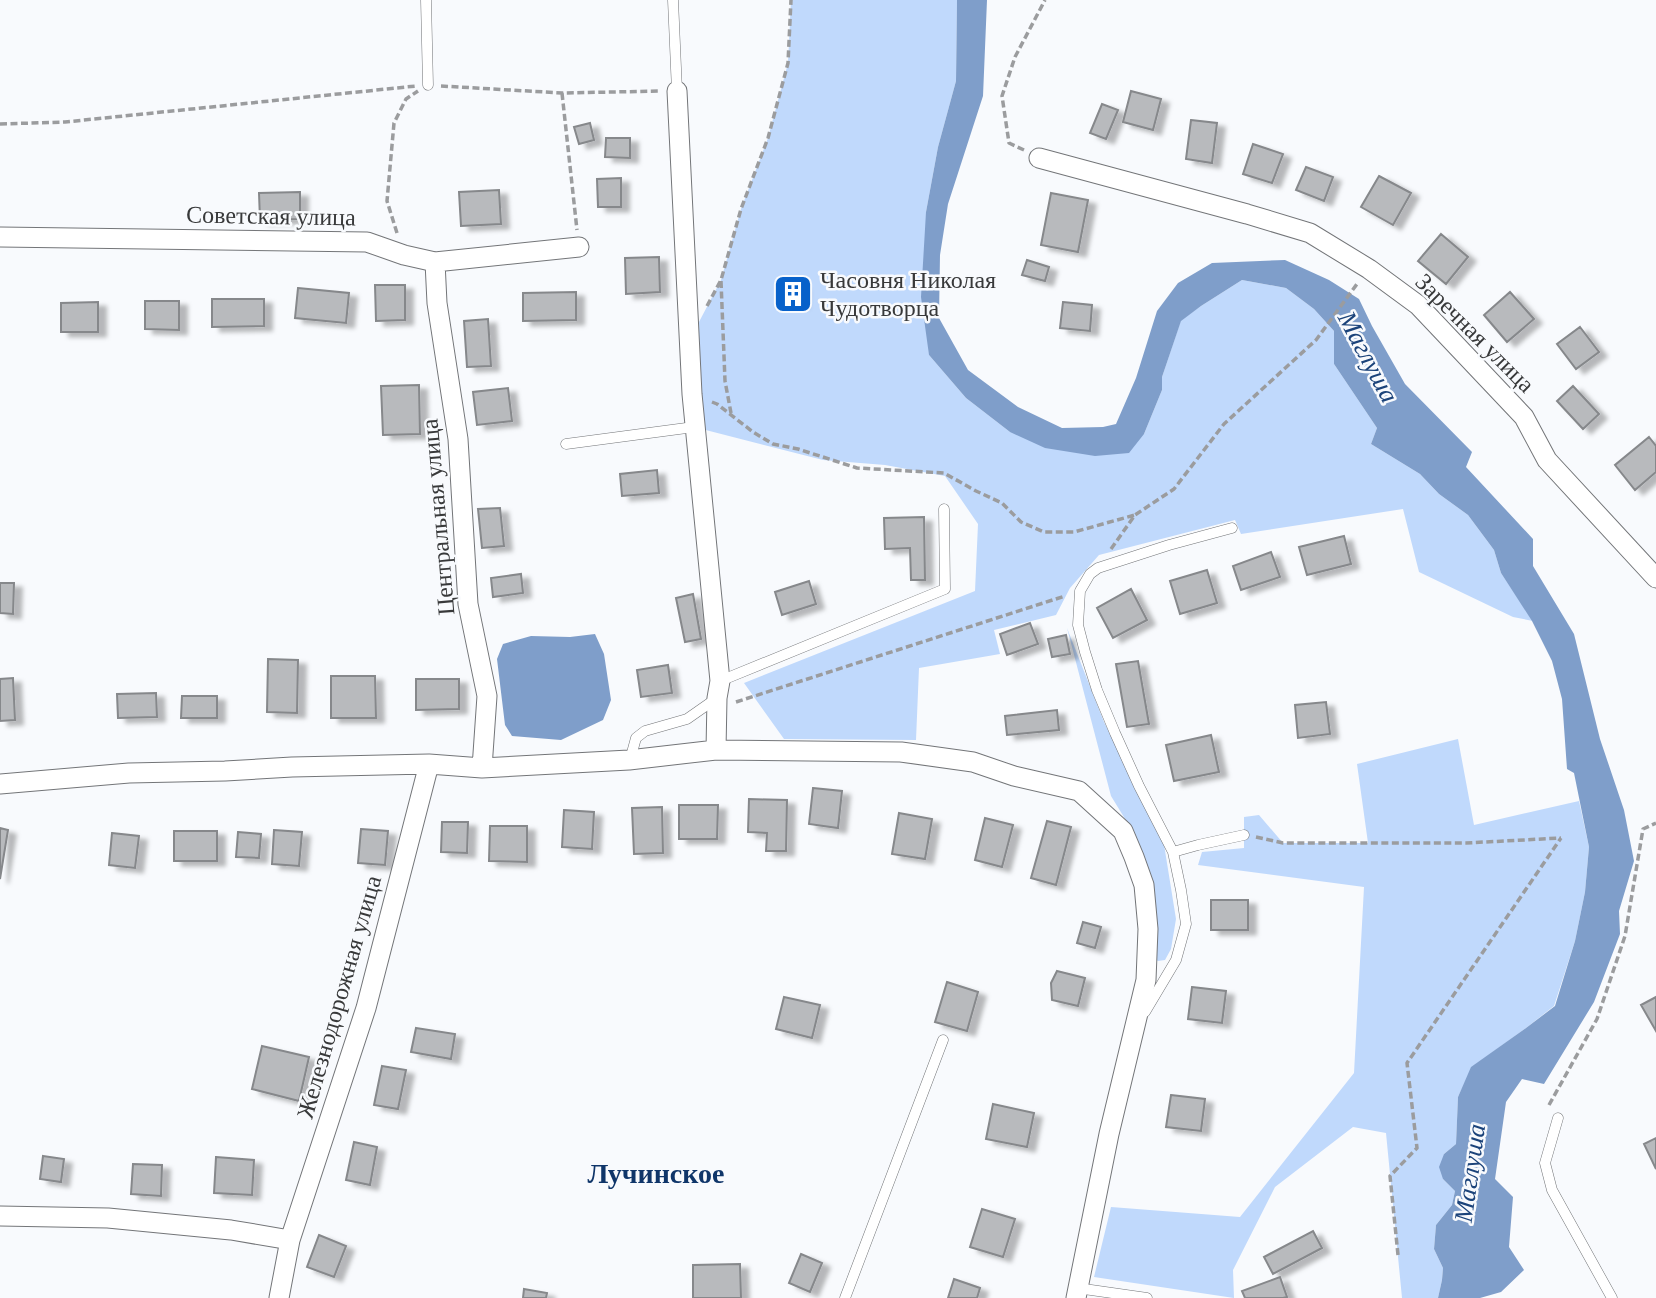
<svg xmlns="http://www.w3.org/2000/svg" width="1656" height="1298" viewBox="0 0 1656 1298" font-family="Georgia,serif">
<style>
.green{fill:#c0d9fc}
.water{fill:#7f9eca}
.building{fill:#b8babd;stroke:#86888b;stroke-width:2;filter:url(#shadow)}
.lines{fill:none;stroke-linecap:round;stroke-linejoin:round}
.service-casing{stroke:#737578;stroke-width:11}
.minor-casing{stroke:#737578;stroke-width:21}
.path{stroke:#9b9c9e;stroke-width:3.5;stroke-dasharray:7 3.5;stroke-linecap:butt}
.service{stroke:#fff;stroke-width:10}
.minor{stroke:#fff;stroke-width:19}
.labels{text-anchor:middle;dominant-baseline:central;stroke-width:5;stroke-linejoin:round;paint-order:stroke}
.street-label{font-size:24px;fill:#38393a;stroke:#f8fafd}
.poi-label{font-size:24px;fill:#38393a;stroke:#f8fafd;text-anchor:start}
.water-label{font-size:26px;font-style:italic;fill:#1b437a;stroke:#f8fafd}
.quarter-label{font-size:28px;font-weight:bold;fill:#0f3569;stroke:#f8fafd}
</style>
<defs>
<filter id="shadow"><feDropShadow dx="8" dy="4.5" stdDeviation="2" flood-color="#0004"/></filter>
</defs>
<rect width="100%" height="100%" fill="#f8fafd"/>
<path class="green" d="M791 0H957L956 81 938 147 926 212 929 355 966 398 1010 432 1144 434 1162 390V377L1181 320 1201 306 1242 280 1286 288 1314 309 1334 331V364L1377 428 1371 444 1420 474 1439 494 1468 515 1494 550 1501 573 1533 621 1513 617 1419 572 1403 509 1241 534 1235 520 1099 555 1070 588 1056 615 994 630 1000 654 919 668 916 740 784 739 744 683 975 591 978 524 945 476 885 465 823 460 694 427 689 341 721 280 741 209 768 138 788 63Z
M1067 628 1104 722 1162 832 1176 919 1171 949 1165 960 1158 961 1153 958 1130 827 1111 796Z
M1458 739 1474 825 1579 801 1589 847 1585 892 1575 941 1554 1006 1526 1028 1472 1067 1458 1097 1456 1144 1444 1154 1443 1179 1455 1191 1452 1205 1436 1225 1434 1249 1443 1268 1442 1280 1438 1298H1402L1386 1133 1353 1127 1275 1187 1233 1270 1234 1298 1094 1277 1111 1207 1240 1217 1354 1073 1364 887 1198 865 1202 852 1244 848V817L1259 815 1283 843H1368L1357 764Z"/>
<path class="water" d="M957 0H987L983 96 948 204 940 255 939 318 968 370 1018 407 1062 428 1103 427 1116 424 1136 378 1157 311 1178 283 1212 263 1285 260 1329 280 1359 299 1372 326 1405 384 1472 452 1466 467 1533 539V566L1574 634 1600 739 1624 810 1634 861 1619 911 1620 934 1594 1002 1544 1084 1522 1079 1506 1102 1495 1179 1513 1197 1509 1247 1524 1270 1501 1292 1480 1298H1438L1442 1280 1443 1268 1434 1249 1436 1225 1452 1205 1455 1191 1443 1179 1439 1167 1444 1154 1456 1144 1458 1097 1471 1067 1526 1028 1555 1006 1575 941 1585 892 1589 847 1574 773 1567 769 1562 699 1552 661 1532 621 1501 573 1494 550 1468 515 1439 494 1420 474 1371 444 1377 428 1334 364V331L1314 309 1286 288 1242 280 1201 306 1181 321 1162 377V390L1144 434 1129 453 1095 456 1045 448 1010 432 966 398 929 355 921 297 926 212 938 147 956 81Z
M595 634 604 654 611 700 603 720 561 740 512 736 505 725 497 659 503 644 531 636 570 637Z"/>
<path class="building" d="M1131 91 1161 99 1153 130 1123 122Z
M1102 104 1118 110 1106 139 1090 133Z
M1191 120 1217 123 1212 163 1186 159Z
M590 123 594 140 579 144 574 127Z
M606 138H630V158L605 157Z
M1253 144 1283 154 1272 183 1243 174Z
M1306 167 1333 177 1324 201 1296 190Z
M1379 176 1411 193 1393 225 1361 207Z
M621 178V207H598L597 179Z
M499 190 501 224 461 226 459 192Z
M300 192V219L260 220 259 193Z
M1051 193 1088 200 1078 252 1041 245Z
M1441 234 1468 257 1446 284 1418 261Z
M659 257 660 292 626 294 625 258Z
M1027 260 1049 267 1045 281 1022 275Z
M375 285H405V320L376 321Z
M785 286 801 287 800 303 784 302Z
M298 288 349 293 346 323 295 318Z
M576 292V320L523 321V293Z
M1510 292 1534 319 1507 342 1484 315Z
M212 299H264V326L212 327Z
M145 301H179V330L145 329Z
M98 302V332H61V303Z
M1063 302 1092 305 1090 331 1060 328Z
M488 319 491 366 467 367 464 321Z
M1580 327 1599 352 1576 369 1557 344Z
M419 385 420 434 383 435 381 386Z
M1573 386 1599 414 1583 429 1557 401Z
M508 388 512 421 477 425 473 392Z
M1649 437 1656 446V472L1635 490 1615 465Z
M657 470 659 493 622 496 620 474Z
M500 508 504 546 482 548 478 509Z
M924 517 925 580H911L910 548 885 549 884 518Z
M1344 536 1351 564 1307 575 1299 547Z
M1271 552 1280 577 1241 590 1233 566Z
M1207 570 1217 603 1180 614 1170 581Z
M521 574 523 593 493 597 491 578Z
M809 581 816 604 782 615 775 592Z
M0 583H14L13 614 0 613Z
M1131 589 1147 620 1113 638 1097 608Z
M693 594 701 639 685 642 676 598Z
M1030 623 1038 644 1007 655 1000 634Z
M1066 635 1070 654 1052 657 1048 639Z
M268 659 298 660 297 713 267 712Z
M1138 661 1149 724 1127 727 1116 664Z
M668 665 672 693 641 697 637 670Z
M331 676H375L376 718H331Z
M13 678 15 720 0 721V679Z
M416 679H459V709L416 710Z
M156 693 157 717 118 718 117 694Z
M182 696H217V718H181Z
M1326 702 1330 734 1298 738 1295 705Z
M1057 710 1059 730 1007 735 1005 716Z
M1211 735 1219 772 1174 781 1166 745Z
M813 788 842 791 838 828 809 824Z
M749 799 787 800 786 851H766L767 833 748 832Z
M679 805H718L717 839H679Z
M662 807 663 853 634 854 632 808Z
M564 810 594 812 592 849 562 847Z
M899 813 932 819 925 859 892 854Z
M985 818 1013 825 1002 867 975 860Z
M1047 821 1071 827 1056 885 1031 878Z
M442 822H468L467 853 441 852Z
M490 826H527V862L489 861Z
M0 828 8 830 0 879Z
M361 829 388 831 385 865 358 863Z
M274 830 302 832 299 866 272 864Z
M174 831H217V861H174Z
M238 832 261 834 259 858 236 857Z
M112 833 139 836 135 868 109 865Z
M1211 900H1248V930H1211Z
M1083 922 1101 927 1095 948 1077 943Z
M1057 971 1085 978 1078 1006 1052 1000 1051 983Z
M947 982 978 992 967 1031 935 1022Z
M1192 987 1226 991 1222 1023 1188 1019Z
M784 997 820 1005 812 1038 776 1029Z
M1656 997V1031L1641 1005Z
M416 1028 455 1034 451 1059 411 1052Z
M262 1046 309 1057 299 1101 252 1089Z
M382 1066 406 1070 398 1109 374 1105Z
M1171 1095 1205 1099 1201 1131 1166 1127Z
M993 1104 1034 1113 1027 1147 986 1139Z
M1656 1138V1169L1644 1144Z
M354 1142 377 1147 370 1185 346 1180Z
M43 1156 64 1159 61 1182 40 1179Z
M216 1157 254 1160 252 1195 214 1193Z
M133 1164 162 1165 161 1196 131 1194Z
M982 1209 1015 1219 1003 1257 970 1247Z
M1313 1231 1322 1248 1273 1274 1264 1257Z
M319 1235 346 1246 334 1277 307 1267Z
M801 1254 822 1263 810 1292 789 1283Z
M740 1264 741 1298H693V1265Z
M1280 1277 1287 1297 1283 1298H1245L1242 1291Z
M954 1279 980 1288 977 1298H948Z
M524 1289 547 1293 546 1298H523Z"/>
<g class="lines">
<g class="service-casing">
<path id="service" d="M426 0 428 85
M673 0 677 91
M566 444 694 427
M720 681 945 589 944 509
M630 760 636 738 645 731 687 719 717 698
M1173 852 1198 845 1244 835
M1145 1012 1176 960 1186 924 1181 890 1173 852 1139 786 1115 733 1097 690 1085 652 1078 625 1080 591 1090 574 1098 568 1169 545 1232 528
M1558 1118 1545 1163 1552 1190 1612 1298
M1077 1288 1147 1298
M845 1298 943 1040"/>
</g>
<g class="minor-casing">
<path id="minor" d="M677 91 692 394 720 681 717 698 716 750
M1039 158 1247 214 1310 233 1369 269 1418 305 1524 417 1547 460 1656 578
M0 237 367 242 404 255 435 262 579 247
M435 262 437 303 458 439 468 604 487 696 482 768
M0 784 129 773 225 771 292 767 429 764 482 768 629 760 716 750 901 752 973 762 1014 776 1079 791 1123 831 1134 857 1144 885 1148 929 1146 980 1109 1134 1076 1298
M0 1216 108 1218 231 1230 290 1240
M279 1298 290 1240 366 1008 429 764"/>
</g>
<path class="path" d="M441 86 562 93 661 91
M562 93 577 230
M0 124 65 122 416 86
M1024 150 1009 143 1002 96 1015 57 1045 0
M397 233 387 201 394 123 406 99 418 91
M721 281 725 381 731 413
M707 306 721 280 741 209 768 138 788 63 791 0
M712 402 717 404 753 432 773 444 798 449 857 468 944 473 976 491 1002 503 1021 522 1044 532H1074L1135 515
M1111 549 1135 515 1174 489 1224 424 1316 340 1357 284
M736 702 1065 596
M1256 837 1283 843H1466L1561 838
M1549 1105 1597 1019 1625 936 1643 829 1656 823
M1398 1255 1390 1176 1417 1148 1407 1063 1561 838"/>
<use href="#service" class="service"/>
<use href="#minor" class="minor"/>
</g>
<defs>
<g id="building-square" transform="scale(2.0125)"><rect x="-9" y="-9" width="18" height="18" rx="4" fill="#0761ca" stroke="#f8fafd"/><path d="M-4-6H4V6H1V3H-1V6H-4ZM-2.5-4.3h1.7v1.8h-1.7ZM.8-4.3h1.7v1.8H.8ZM-2.5-1h1.7V.8h-1.7ZM.8-1h1.7V.8H.8Z" fill="#fff"/></g>
</defs>
<g fill-rule="evenodd">
<use href="#building-square" x="793" y="294"/>
</g>
<g class="labels">
<g class="street-label">
<text transform="translate(271 216) rotate(1)">Советская улица</text>
<text transform="translate(1475 333) rotate(45)">Заречная улица</text>
<text transform="translate(438 517) rotate(-95)">Центральная улица</text>
<text transform="translate(339 997) rotate(-74)">Железнодорожная улица</text>
</g>
<g class="poi-label">
<text x="820" y="280">Часовня Николая<tspan x="820" dy="28">Чудотворца</tspan></text>
</g>
<g class="water-label">
<text transform="translate(1368 357) rotate(62)">Маглуша</text>
<text transform="translate(1470 1173) rotate(-82)">Маглуша</text>
</g>
<g class="quarter-label">
<text x="656" y="1173">Лучинское</text>
</g>
</g>
</svg>
